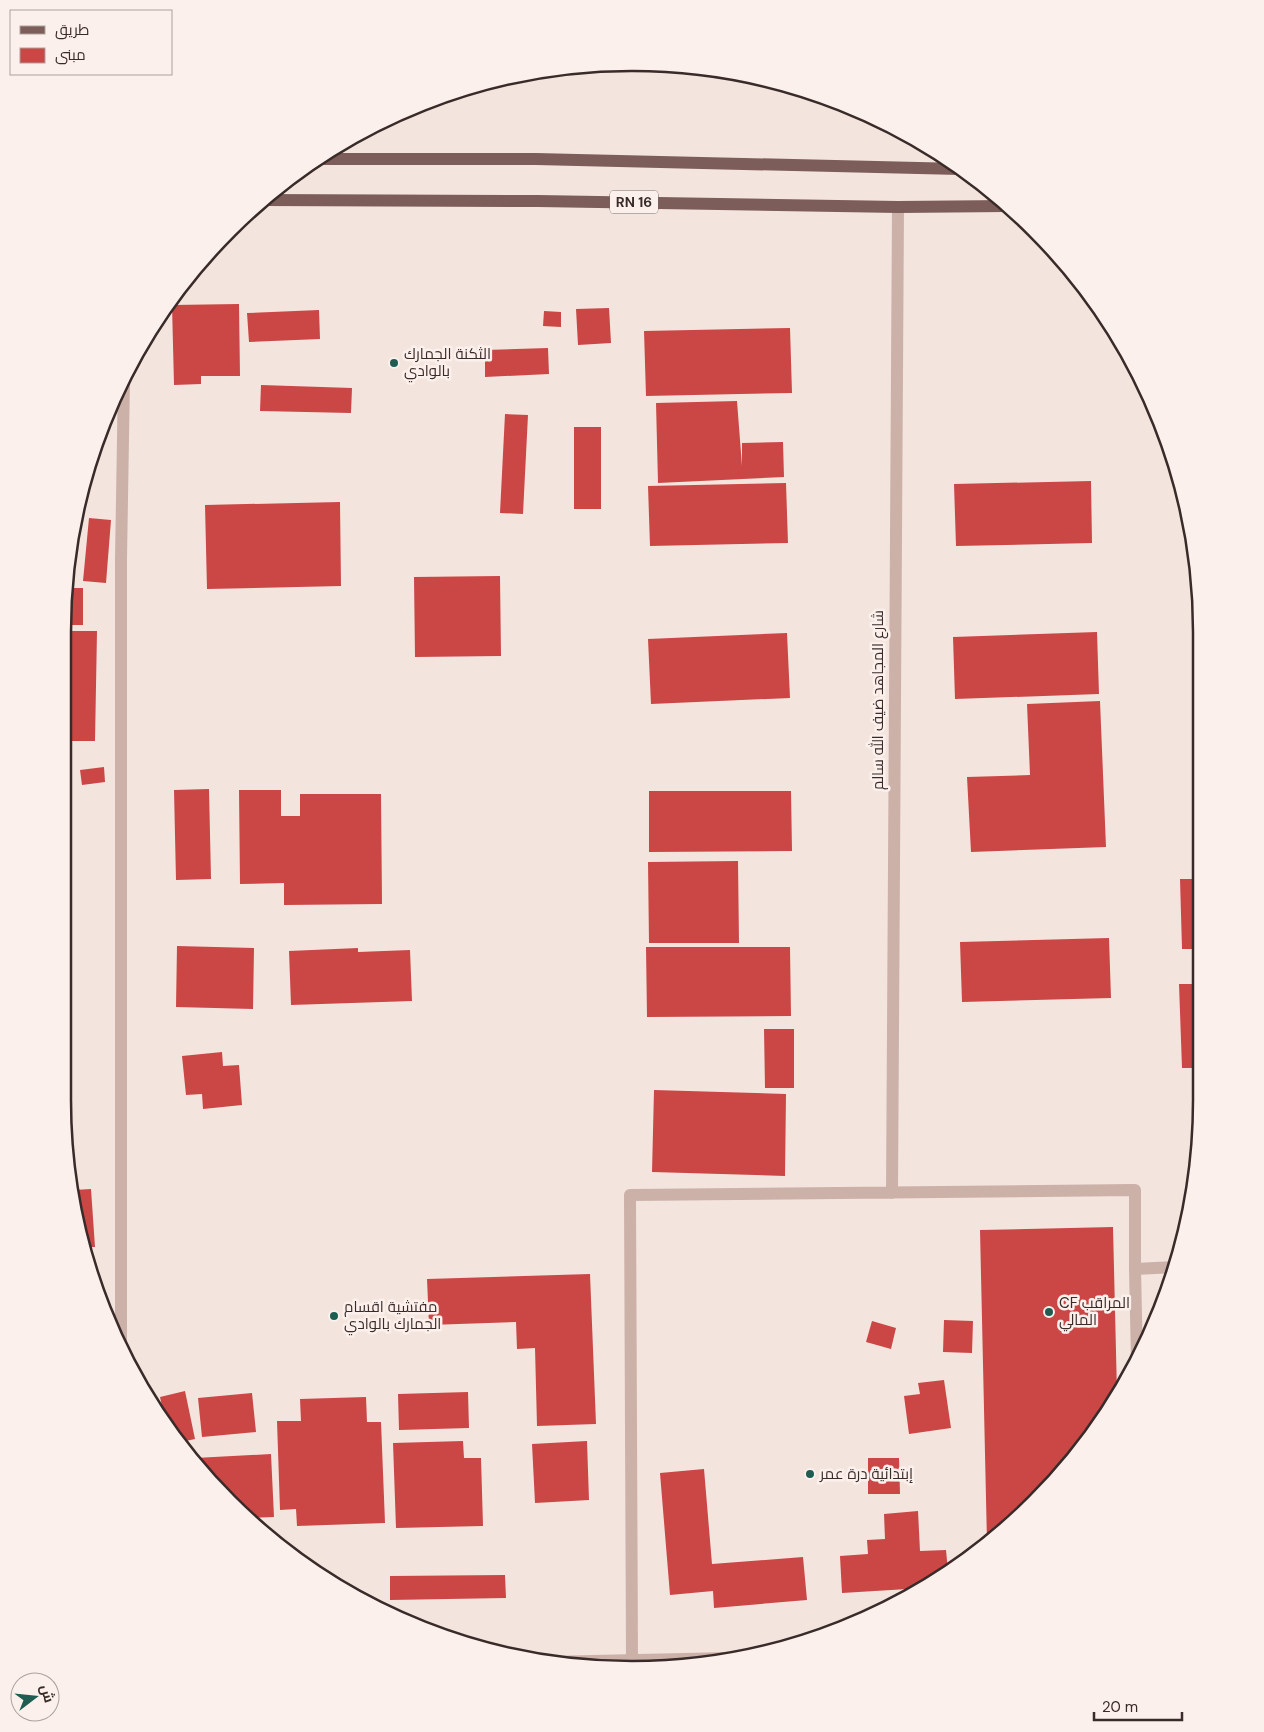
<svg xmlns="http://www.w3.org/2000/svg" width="1264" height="1732" viewBox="0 0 1264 1732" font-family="'DM Sans',Cairo,sans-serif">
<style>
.building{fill:#ca4746}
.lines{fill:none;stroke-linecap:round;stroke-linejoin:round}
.service{stroke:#ccb1a9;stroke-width:12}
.minor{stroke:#ccb1a9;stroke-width:12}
.tertiary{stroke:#ccb1a9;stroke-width:12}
.primary{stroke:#7c5d5a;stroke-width:12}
.poi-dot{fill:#1d5d52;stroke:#fbf0eb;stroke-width:2}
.labels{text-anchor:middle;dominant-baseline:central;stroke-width:5;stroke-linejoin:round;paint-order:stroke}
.shield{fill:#fbf0eb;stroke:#736663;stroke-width:1}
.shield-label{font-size:14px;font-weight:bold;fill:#392b29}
.poi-label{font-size:15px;fill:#392b29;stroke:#fbf0eb;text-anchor:start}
.street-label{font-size:15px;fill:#392b29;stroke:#fbf0eb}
.rim{fill:none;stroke:#392b29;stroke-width:2.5}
</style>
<rect width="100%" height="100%" fill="#f4e4de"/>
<path class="building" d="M239 304 240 376H201V384L174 385 172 305Z
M609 308 611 343 578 345 576 309Z
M319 310 320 339 249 342 247 313Z
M544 311 561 312V327L543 326Z
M790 328 792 393 646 396 644 331Z
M548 348 549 374 485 377V350Z
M261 385 352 388 351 413 260 411Z
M737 401 742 466V443L783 442 784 477 658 483 656 403Z
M505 414 528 415 523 514 500 513Z
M574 427H601V509H574Z
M1091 481 1092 543 956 546 954 484Z
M786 483 788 543 650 546 648 486Z
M340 502 341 586 207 589 205 505Z
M89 518 111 520 106 583 83 581Z
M500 576 501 656 415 657 414 577Z
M67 588H83V625H63Z
M63 631H97L95 741H63Z
M1097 632 1099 694 955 699 953 637Z
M787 633 790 698 651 704 648 639Z
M1100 701 1106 847 971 852 967 777 1030 775 1027 704Z
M104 767 105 782 82 785 80 770Z
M209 789 211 879 176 880 174 790Z
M239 790H281V816H300V794H381L382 904 284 905V883L240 884Z
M649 791H791L792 851 649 852Z
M738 861 739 943H649L648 862Z
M1180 879H1199V949H1182Z
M1109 938 1111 998 962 1002 960 942Z
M177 946 254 948 253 1009 176 1007Z
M646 947H790L791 1016 647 1017Z
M358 948V952L410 950 412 1001 291 1005 289 951Z
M1179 984H1199L1200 1068H1182Z
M764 1029H794V1088H765Z
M222 1052 223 1066 239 1065 242 1105 203 1109 202 1094 186 1095 182 1056Z
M654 1090 786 1094 785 1176 652 1172Z
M91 1189 95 1247H82L74 1190Z
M1113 1227 1117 1393 1084 1447 1007 1528 987 1543 980 1230Z
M590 1274 596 1424 537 1426 535 1348 517 1349 516 1322 429 1325 427 1279Z
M944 1320 973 1321 972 1353 943 1352Z
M872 1321 896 1328 891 1349 866 1342Z
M944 1380 951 1428 909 1434 904 1396 920 1394 918 1383Z
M185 1391 195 1439 181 1442 166 1425 160 1397Z
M468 1392 469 1428 399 1430 398 1394Z
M252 1393 256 1432 202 1437 198 1398Z
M366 1397 367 1422H381L385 1523 297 1526 296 1509 280 1510 277 1421H301L300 1399Z
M463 1441 464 1458H481L483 1526 396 1528 393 1443Z
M587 1441 589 1500 535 1503 532 1444Z
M271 1454 274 1517 248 1518 195 1458Z
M868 1458H899L900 1494H868Z
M704 1469 712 1564 803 1557 807 1600 714 1608 713 1591 670 1595 660 1473Z
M918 1511 920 1551 946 1550 948 1571 924 1588 842 1593 840 1556 868 1554 867 1540 885 1539 884 1514Z
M505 1575 506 1598 390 1600V1576Z"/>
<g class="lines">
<path class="service" d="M121 1346V559L124 378"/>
<path class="minor" d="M892 1193 898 207
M1137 1360 1135 1269 1175 1267
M632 1660 630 1195 1135 1190V1269"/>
<path class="tertiary" d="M547 1662 729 1658"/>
<path class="primary" d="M320 159H536L960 169
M261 200 538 201 898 207 1007 206"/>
</g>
<g class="poi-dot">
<circle cx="394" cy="363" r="5"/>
<circle cx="1049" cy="1312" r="5"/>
<circle cx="334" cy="1316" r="5"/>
<circle cx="810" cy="1474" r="5"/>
</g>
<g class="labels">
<rect class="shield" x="610" y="190.5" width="48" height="23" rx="4"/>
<g class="shield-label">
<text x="634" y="202">RN 16</text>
</g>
<g class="poi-label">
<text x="404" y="354">الثكنة الجمارك<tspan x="404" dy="17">بالوادي</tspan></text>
<text x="1059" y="1303">CF المراقب<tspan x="1059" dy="17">المالي</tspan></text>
<text x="344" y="1307">مفتشية اقسام<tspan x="344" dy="17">الجمارك بالوادي</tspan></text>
<text x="820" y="1474">إبتدائية درة عمر</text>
</g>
<g class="street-label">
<text transform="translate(878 700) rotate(-90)">شارع المجاهد ضيف الله سالم</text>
</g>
</g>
<path d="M0 0H1264V1732H0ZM632 71H632A561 561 0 0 1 1193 632V1100A561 561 0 0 1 632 1661H632A561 561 0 0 1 71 1100V632A561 561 0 0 1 632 71Z" fill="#fbf0eb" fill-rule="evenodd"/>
<path class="rim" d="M632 71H632A561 561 0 0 1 1193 632V1100A561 561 0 0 1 632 1661H632A561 561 0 0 1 71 1100V632A561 561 0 0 1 632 71Z"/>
<rect x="10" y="10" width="162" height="65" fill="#fbf0eb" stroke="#ada19d"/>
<rect x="20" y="26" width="25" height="8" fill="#7c5d5a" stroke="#ada19d"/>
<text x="55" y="35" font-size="15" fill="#392b29">طريق</text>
<rect x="20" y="48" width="25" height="15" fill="#ca4746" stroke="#ada19d"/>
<text x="55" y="60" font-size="15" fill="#392b29">مبنى</text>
<g transform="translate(35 1697) rotate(74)"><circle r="24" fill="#fbf0eb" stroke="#ada19d"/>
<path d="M0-4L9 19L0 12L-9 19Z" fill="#1d5d52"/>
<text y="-8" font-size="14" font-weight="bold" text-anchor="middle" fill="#392b29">ش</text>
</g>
<path d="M1094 1712v8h88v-8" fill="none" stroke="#392b29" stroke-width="2.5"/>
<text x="1102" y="1712" font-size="15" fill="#392b29" stroke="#fbf0eb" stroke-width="4" paint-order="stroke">20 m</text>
</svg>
